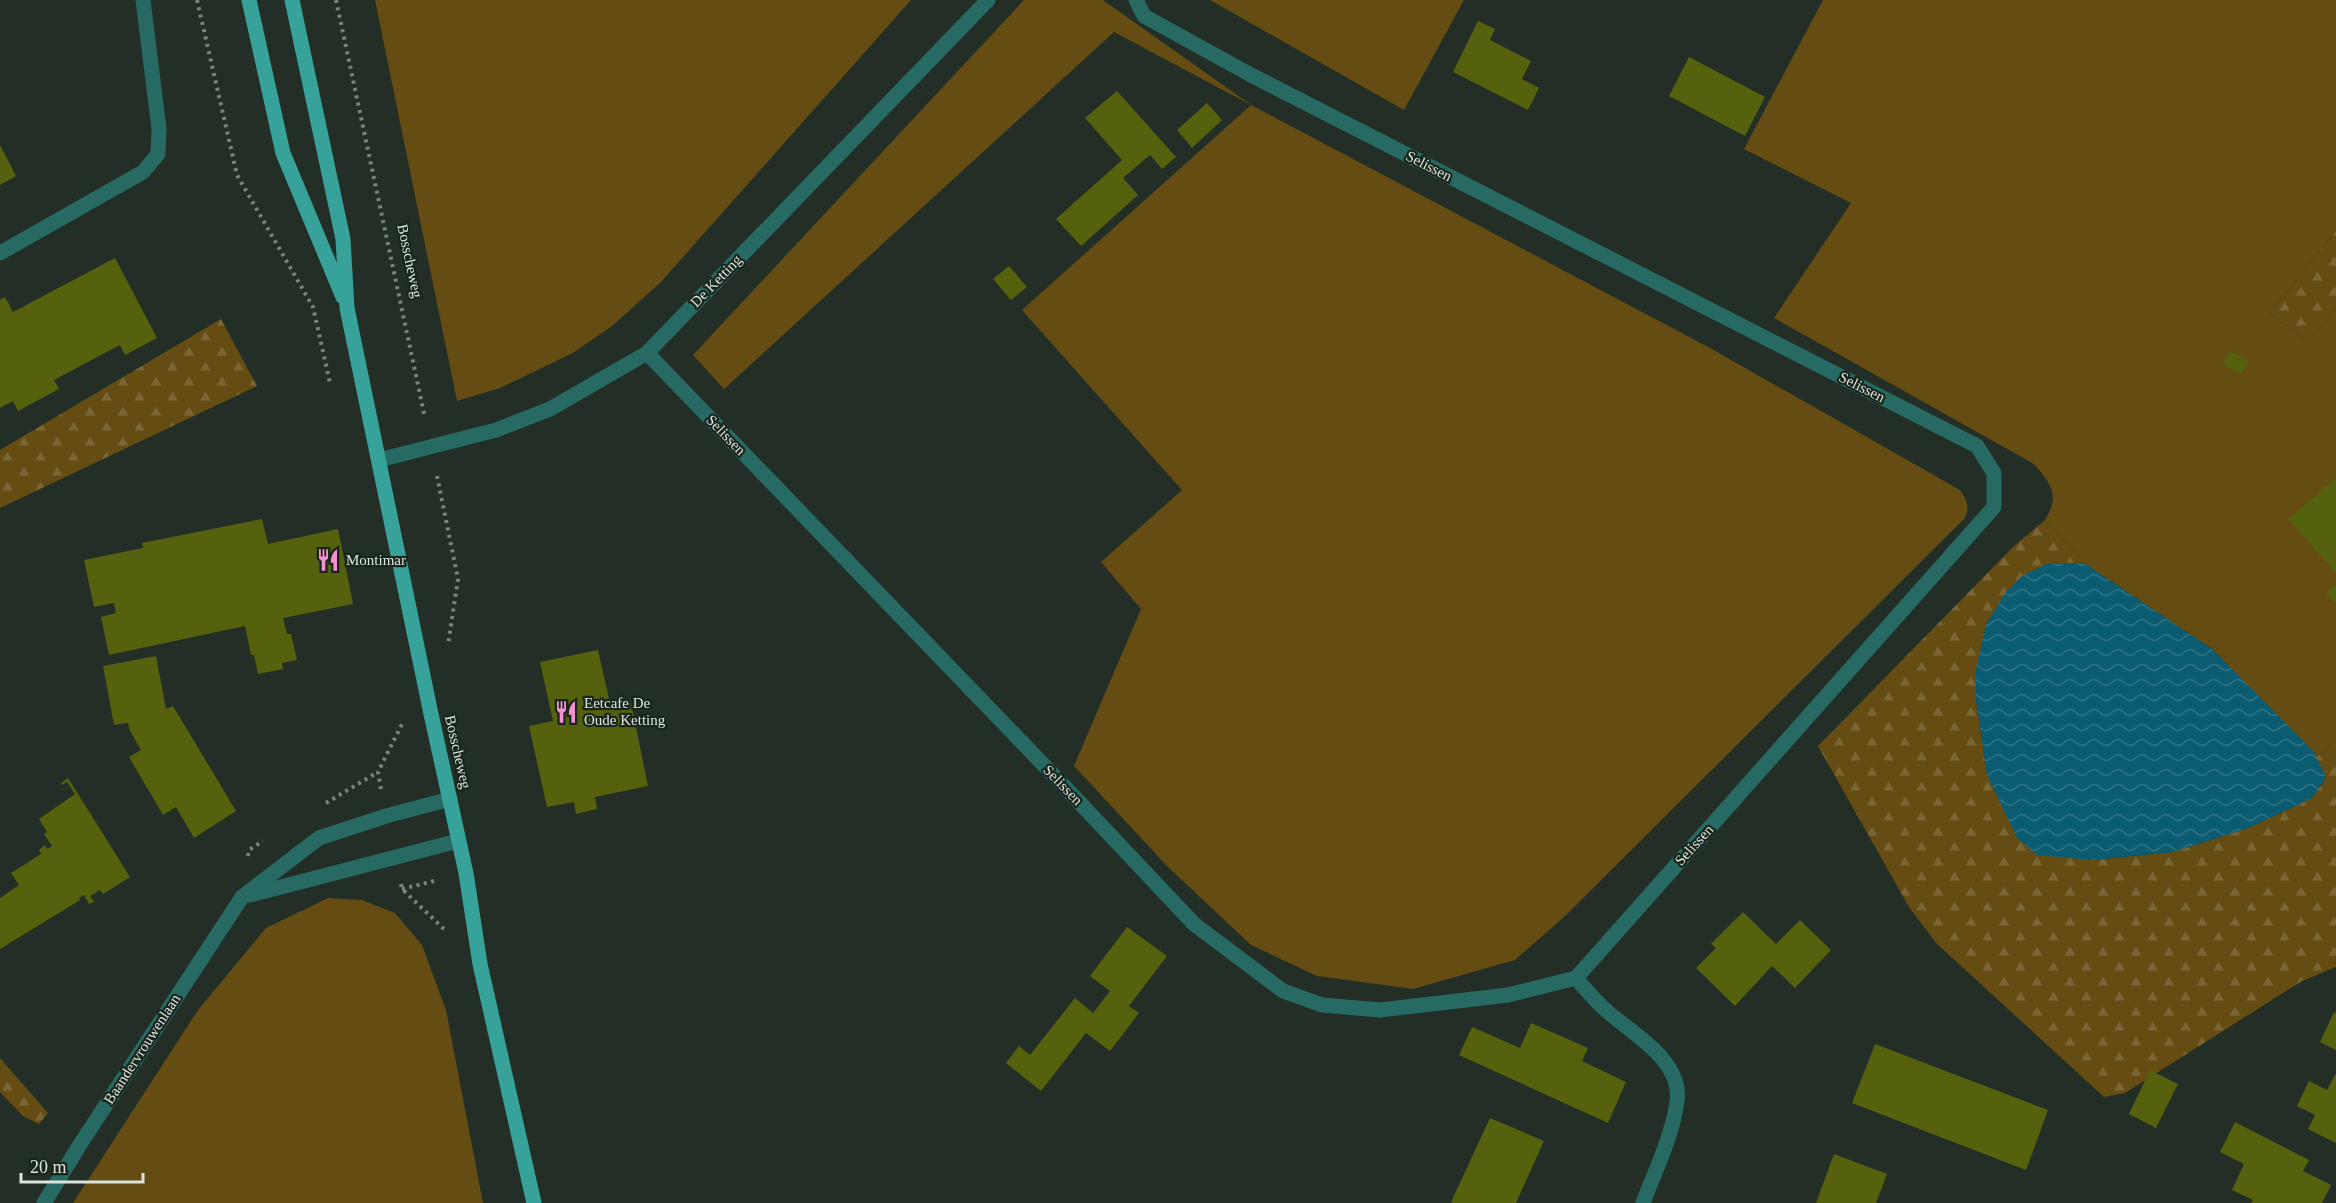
<svg xmlns="http://www.w3.org/2000/svg" width="2336" height="1203" viewBox="0 0 2336 1203" font-family="Georgia,serif">
<style>
.green{fill:#644c13}
.forest{fill:url(#forest-firs)}
.water{fill:url(#water-waves)}
.building{fill:#55610d}
.lines{fill:none;stroke-linecap:round;stroke-linejoin:round}
.path{stroke:#7a847c;stroke-width:4;stroke-dasharray:3 4.5;stroke-linecap:butt}
.minor{stroke:#276a64;stroke-width:15}
.major{stroke:#37a299;stroke-width:15}
.labels{text-anchor:middle;dominant-baseline:central;stroke-width:4.5;stroke-linejoin:round;paint-order:stroke}
.street-label{font-size:15px;fill:#dbe3dd;stroke:#19261c}
.poi-label{font-size:15px;fill:#dbe3dd;stroke:#19261c;text-anchor:start}
</style>
<defs>
<pattern id="forest-firs" width="22" height="20" patternUnits="userSpaceOnUse" patternTransform="scale(1.5)"><rect width="22" height="20" fill="#644c13"/><path d="M5 1l3.5 6h-7zM16 11l3.5 6h-7z" fill="#7a6635"/></pattern>
<pattern id="water-waves" width="16" height="10" patternUnits="userSpaceOnUse" patternTransform="scale(1.5)"><rect width="16" height="10" fill="#0b5c71"/><path d="M0 5q4-4 8 0t8 0" fill="none" stroke="#2e7385"/></pattern>
</defs>
<rect width="100%" height="100%" fill="#232f26"/>
<path class="green" d="M375 0H911L660 283 612 326 573 353 500 388 457 401Z
M1024 0H1103L1251 105 1710 348 1960 490C1967 500 1970 506 1965 518L1564 917 1515 960 1413 989 1317 976 1251 945 1168 867 1074 766 1141 609 1101 562 1182 490 1022 310 1251 105 1114 32 724 389 693 355Z
M1210 0H1464L1404 110Z
M1823 0H2336V231L2270 313 2308 342 2336 309V744L2316 757 2212 649 2084 563 2045 520C2061 495 2050 483 2034 464L1774 318 1851 203 1744 149Z
M328 898 362 900 395 913 422 945 446 1010 483 1203H73L198 1010 266 928Z"/>
<path class="forest" d="M2336 231V309L2308 342 2270 313Z
M221 319 257 386 0 508V450Z
M2045 520 2084 563 2047 564 1976 669V700L1987 775 2092 860 2173 852 2248 828 2312 798 2326 778 2316 757 2336 744V967L2302 981 2125 1093 2104 1097 1936 943 1909 907 1818 746 2014 546Z
M0 1058 48 1113 39 1124 23 1116 0 1092Z"/>
<path class="water" d="M2084 563 2212 649 2314 752 2326 778 2312 798 2248 828 2173 852 2092 860 2037 855 2017 838 1987 775 1976 699V669L1986 624 2006 592 2022 576 2047 564Z"/>
<path class="building" d="M1478 21 1495 29 1490 40 1531 61 1522 79 1539 88 1528 110 1453 72Z
M1689 57 1765 97 1745 136 1669 96Z
M1117 91 1176 157 1162 169 1150 155 1123 178 1138 195 1081 246 1056 219 1122 160 1085 118Z
M1207 103 1222 120 1192 148 1177 130Z
M0 145 16 176 0 185Z
M115 258 157 338 125 355 120 345 54 380 59 389 18 411 13 401 0 408V300L5 297 13 312Z
M1009 266 1027 287 1011 300 993 279Z
M2230 351 2249 361 2241 374 2223 365Z
M2336 478V573L2288 519Z
M262 519 268 544 338 529 353 604 283 618 287 634H291L297 660 282 663 283 669 258 674 254 655H251L245 626 109 655 101 617 116 613 114 603 94 607 84 560 143 548 142 543Z
M2336 584V604L2326 593Z
M598 650 611 708 631 703 648 786 595 797 597 809 576 814 574 802 547 807 529 726 553 721 540 662Z
M156 656 166 709 173 706 236 811 194 838 176 807 163 815 129 757 141 750 130 731 128 723 114 725 103 666Z
M68 778 130 877 103 894 100 890 90 896 94 902 89 904 84 895 79 898 80 900 0 949V898L19 885 11 873 41 854 39 850 45 845 47 849 52 846 44 834 47 832 39 819 75 794 67 782 62 785 61 783Z
M1743 912 1776 944 1800 920 1831 950 1795 988 1772 966 1735 1006 1696 968 1716 948 1711 944Z
M1127 927 1167 956 1129 1006 1139 1013 1110 1051 1086 1033 1041 1091 1006 1063 1019 1046 1030 1055 1075 998 1093 1013 1110 991 1090 976Z
M2334 1012 2336 1013V1050L2320 1042Z
M1531 1023 1588 1048 1582 1061 1626 1082 1608 1123 1459 1055 1472 1027 1520 1048Z
M1875 1044 2048 1110 2026 1170 1852 1103Z
M2150 1070 2178 1084 2156 1128 2129 1114Z
M2336 1073V1143L2308 1129 2315 1115 2297 1106 2309 1081 2327 1090Z
M1490 1118 1544 1141 1516 1203H1453L1451 1202Z
M2235 1122 2309 1160 2303 1171 2331 1185 2322 1203H2251L2253 1200 2232 1190 2244 1164 2220 1152Z
M1834 1154 1887 1174 1876 1203H1816Z"/>
<g class="lines">
<path class="path" d="M197 0 237 175 313 307 330 383
M336 0 425 418
M437 476 458 579 448 645
M381 789 378 772 402 724
M326 803 378 772
M248 856 249 850 263 841
M401 884 402 889 445 930
M402 889 438 880"/>
<path class="minor" d="M0 253 143 172 158 154 159 129 143 0
M647 353 1064 786 1194 924 1283 991 1322 1005 1380 1010 1508 995 1576 978 1994 507V473L1977 446 1251 75 1144 16 1136 0
M379 460 496 430 550 409 647 353 988 0
M250 895 458 841
M1576 978C1586 990 1596 1002 1608 1012 1634 1035 1683 1061 1677 1102 1672 1137 1655 1171 1643 1203
M44 1203 81 1143 242 897 319 838 386 816 450 799"/>
<path class="major" d="M249 0 283 153 343 297
M292 0 343 239 347 308 431 714 466 873 480 964 534 1203"/>
</g>
<defs>
<g id="restaurant-bare" transform="scale(1.8)"><path d="M-5-6h1v4h1v-4h1v4h1v-4h1v5L-1.5 .5V6h-2V.5L-5-1ZM5-6V6H3V1.5H1.5Q1.5-4 5-6Z" fill="#f591d2" stroke="#19261c" stroke-width="2.5" paint-order="stroke"/></g>
</defs>
<g fill-rule="evenodd">
<use href="#restaurant-bare" x="328" y="560"/>
<use href="#restaurant-bare" x="566" y="712"/>
</g>
<g class="labels">
<g class="street-label">
<text transform="translate(1429 166) rotate(27)">Selissen</text>
<text transform="translate(410 261) rotate(78)">Bosscheweg</text>
<text transform="translate(716 281) rotate(-46)">De Ketting</text>
<text transform="translate(1862 387) rotate(27)">Selissen</text>
<text transform="translate(726 435) rotate(46)">Selissen</text>
<text transform="translate(458 752) rotate(77)">Bosscheweg</text>
<text transform="translate(1063 785) rotate(46)">Selissen</text>
<text transform="translate(1694 845) rotate(-48)">Selissen</text>
<text transform="translate(142 1049) rotate(-57)">Baandervrouwenlaan</text>
</g>
<g class="poi-label">
<text x="346" y="560">Montimar</text>
<text x="584" y="703">Eetcafe De<tspan x="584" dy="17">Oude Ketting</tspan></text>
</g>
</g>
<path d="M21 1173v9h122v-9" fill="none" stroke="#dbe3dd" stroke-width="3"/>
<text x="30" y="1173" font-size="18" fill="#dbe3dd" stroke="#19261c" stroke-width="4.5" paint-order="stroke">20 m</text>
</svg>
